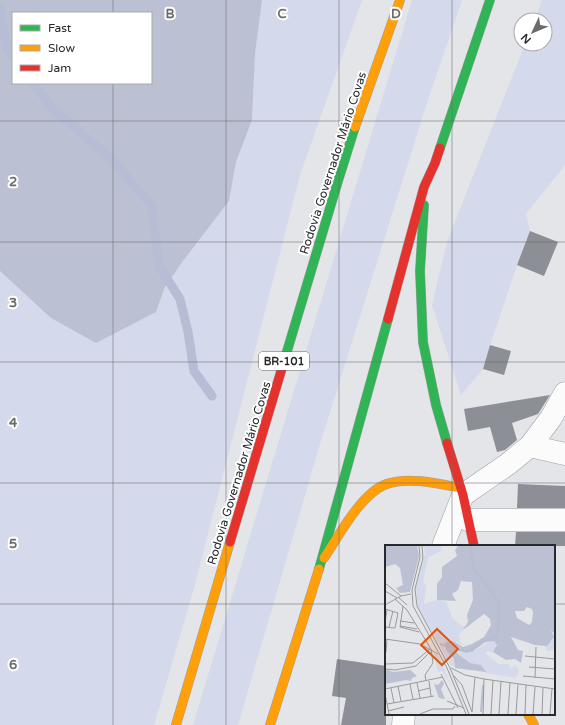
<svg xmlns="http://www.w3.org/2000/svg" width="565" height="725" viewBox="0 0 565 725" font-family="'Varela Round',sans-serif">
<style>
.green{fill:#d4d9eb}
.forest{fill:#bbc0d3;fill-rule:evenodd}
.lines{fill:none;stroke-linecap:round;stroke-linejoin:round}
.stream{stroke:#b7bdd5;stroke-width:9}
.building{fill:#8d8f96}
.street-casing{stroke:#a0a1a4;stroke-width:23}
.fast-casing{stroke:#a0a1a4;stroke-width:10}
.slow-casing{stroke:#a0a1a4;stroke-width:10}
.jam-casing{stroke:#a0a1a4;stroke-width:10}
.street{stroke:#fbfbfc;stroke-width:22}
.fast{stroke:#30b455;stroke-width:9}
.slow{stroke:#ff9f0a;stroke-width:9}
.jam{stroke:#e5322d;stroke-width:9}
.grid{fill:none;stroke:#6a6b6d;stroke-width:1;stroke-opacity:0.55}
.labels{text-anchor:middle;dominant-baseline:central;stroke-width:4;stroke-linejoin:round;paint-order:stroke}
.shield{fill:#fff;stroke:#68696b;stroke-width:1}
.shield-label{font-size:11px;font-weight:bold;fill:#28292b}
.street-label{font-size:12px;fill:#28292b;stroke:#fff}
.inset-river{fill:none;stroke:#b7bdd5;stroke-width:2}
.inset-road{fill:none;stroke:#999a9c;stroke-width:1}
.view{fill:#de570e;fill-opacity:0.15;stroke:#de570e;stroke-width:2}
.inset-edge{fill:none;stroke:#28292b;stroke-width:2}
.grid-label{font-size:13px;text-anchor:middle;font-weight:bold;fill:#6a6b6d;stroke:#fff;stroke-width:4;stroke-linejoin:round;paint-order:stroke}
</style>
<rect width="100%" height="100%" fill="#e4e5e8"/>
<path class="green" d="M262 0H362L300 175 194 588 154 725H0V271L2 273 156 312 165 287 183 261 229 201 236 162 252 120 255 54Z
M412 0H462L425 109 320 444 238 725H193Z
M542 0H565V165L526 214 530 231 517 265 490 345 483 369 461 395 432 305 447 242 525 44H545V20H535Z"/>
<path class="forest" d="M0 0H262L255 54 252 120 236 162 229 201 183 261 165 287 156 312 96 343 51 318 0 271ZM13 13H151V83H13Z"/>
<g class="lines">
<path class="stream" d="M0 9 7 48 13 56
M33 83 52 108 110 158 152 206 159 266 180 299 188 332 194 371 212 396"/>
</g>
<path class="building" d="M530 231 558 242 544 276 517 265Z
M490 345 511 351 504 375 483 369Z
M550 395 538 414 512 423 517 440 505 450 497 452 490 427 468 431 464 409Z
M518 484 565 486V508H517Z
M516 532H565V546H515Z
M337 659 386 666V725H341L346 698 332 696Z"/>
<g class="lines">
<g class="street-casing">
<path id="street" d="M530 446 565 454
M468 520H565
M443 546 463 495 508 464 530 446 551 418 565 393
M403 725 404 714"/>
</g>
<g class="fast-casing">
<path id="fast" d="M440 148 490 0
M424 205 420 271 423 342 436 405 447 443
M285 358 338 181 355 127
M319 569 388 319"/>
</g>
<g class="slow-casing">
<path id="slow" d="M355 127 400 0
M324 558C339 536 363 489 390 483 411 477 440 484 461 488
M528 714 534 725
M176 725 230 542
M270 725 319 569"/>
</g>
<g class="jam-casing">
<path id="jam" d="M388 319 424 187 435 163 440 148
M447 443 463 495 474 546
M230 542 285 358"/>
</g>
<use href="#street" class="street"/>
<use href="#fast" class="fast"/>
<use href="#slow" class="slow"/>
<use href="#jam" class="jam"/>
</g>
<path class="grid" d="M113 0V13M226 0V725M339 0V725M452 0V546M113 83V725M0 121H565M0 242H565M0 362H565M0 483H565M0 604H386M554 604H565M452 714V725"/>
<g class="labels">
<rect class="shield" x="259" y="352" width="50" height="18" rx="3"/>
<g class="shield-label">
<text x="284" y="361">BR-101</text>
</g>
<g class="street-label">
<text transform="translate(333 163) rotate(-72)">Rodovia Governador Mário Covas</text>
<text transform="translate(239 473) rotate(-73)">Rodovia Governador Mário Covas</text>
</g>
</g>
<g transform="translate(385 545)">
<rect width="170" height="170" fill="#e4e5e8"/>
<path d="M39 1H56L57 5 43 13 38 36 41 41 39 59 52 55 61 57 68 74 77 81H82L74 89 75 97 81 101 68 96 60 98 61 105 69 114 70 122 66 121 33 62 31 42 40 9ZM167 85 170 88V105L162 106 160 101 168 94ZM106 95 111 97 112 102 108 107 102 106 101 109 113 119H124L126 124 130 120 134 126 131 133 101 128 96 120 85 118 71 106 70 100 79 106H89ZM49 108 53 110 67 142 57 126 53 127Z" fill="#d4d9eb"/>
<path d="M0 1H32L34 11 25 47 15 48 11 43 18 40 15 23 10 19 0 22ZM73 1H170V88L166 86 169 92 162 101 150 100 126 92 133 105 138 106 136 118 130 114 121 115 108 107 112 100 109 96 100 97 87 107H80L70 100 72 108 85 118 96 120 101 127 70 123 69 114 61 105 60 97 68 96 78 102 87 99 99 92 106 80 105 74 99 69 78 85 83 77 82 70 88 55 87 37 76 36 73 45 67 49 71 56 52 55V39L57 32V22L72 11 70 5ZM142 62 147 64 148 68 147 77 144 80 132 73 130 66H139ZM0 124 8 127 25 125 32 131 27 133 26 136 21 135 0 139ZM57 135 59 139 56 144 60 154 54 153 49 139 53 140Z" fill="#bbc0d3" fill-rule="evenodd"/>
<path class="inset-river" d="M55 99 82 107 98 97 111 92 113 87 114 57 89 24 85 1M96 167 98 140"/>
<path class="inset-road" d="M34 1 35 12 27 45 28 61 62 123 81 169M37 1 38 13 30 44 32 61 65 123 84 169M0 38 16 51M0 46 12 53M13 52 22 60M10 54 22 65 46 104 48 118 40 130 41 136M0 60 16 51 26 49M18 61 15 82 34 87M0 64 13 68 10 83 0 82M15 76 29 78M0 77 2 65M15 81 32 84M4 82 8 66M0 94 35 99 53 109M1 107 2 94M140 111 170 114M0 119 28 118 45 104M144 122 170 124M66 123 80 130 99 134 170 144M1 124 10 125 31 121 45 107M56 129 73 163M69 131 77 140 87 167 90 132M138 131 170 134M150 133 151 102M44 136 46 151M32 138 35 153M25 139 28 154M13 141 16 156M6 143 9 158M0 144 58 132M33 146 45 143M0 149 4 169M62 156 79 163M2 159 49 151M3 166 19 162M35 169 48 164H68L70 161M98 169 99 134M106 169 108 135M114 169 116 136M123 169 125 137M131 169 133 139M140 169 141 140M148 169 150 142M157 169 158 143M165 169 167 143"/>
<path class="view" d="M52 84 73 104 57 120 36 100Z"/>
<rect width="170" height="170" class="inset-edge"/>
</g>
<g class="grid-label">
<text x="170" y="18">B</text>
<text x="282" y="18">C</text>
<text x="396" y="18">D</text>
<text x="13" y="186">2</text>
<text x="13" y="307">3</text>
<text x="13" y="427">4</text>
<text x="13" y="548">5</text>
<text x="13" y="669">6</text>
</g>
<rect x="12" y="12" width="140" height="72" fill="#ffffff" stroke="#a9a9aa"/>
<rect x="20" y="25" width="20" height="6" fill="#30b455" stroke="#a9a9aa"/>
<text x="48" y="32" font-size="12" fill="#28292b">Fast</text>
<rect x="20" y="45" width="20" height="6" fill="#ff9f0a" stroke="#a9a9aa"/>
<text x="48" y="52" font-size="12" fill="#28292b">Slow</text>
<rect x="20" y="65" width="20" height="6" fill="#e5322d" stroke="#a9a9aa"/>
<text x="48" y="72" font-size="12" fill="#28292b">Jam</text>
<g transform="translate(533 32) rotate(226)"><circle r="19" fill="#ffffff" stroke="#a9a9aa"/>
<path d="M0-3L7 15L0 10L-7 15Z" fill="#6a6b6d"/>
<text y="-6" font-size="11" font-weight="bold" text-anchor="middle" fill="#28292b">N</text>
</g>
</svg>
